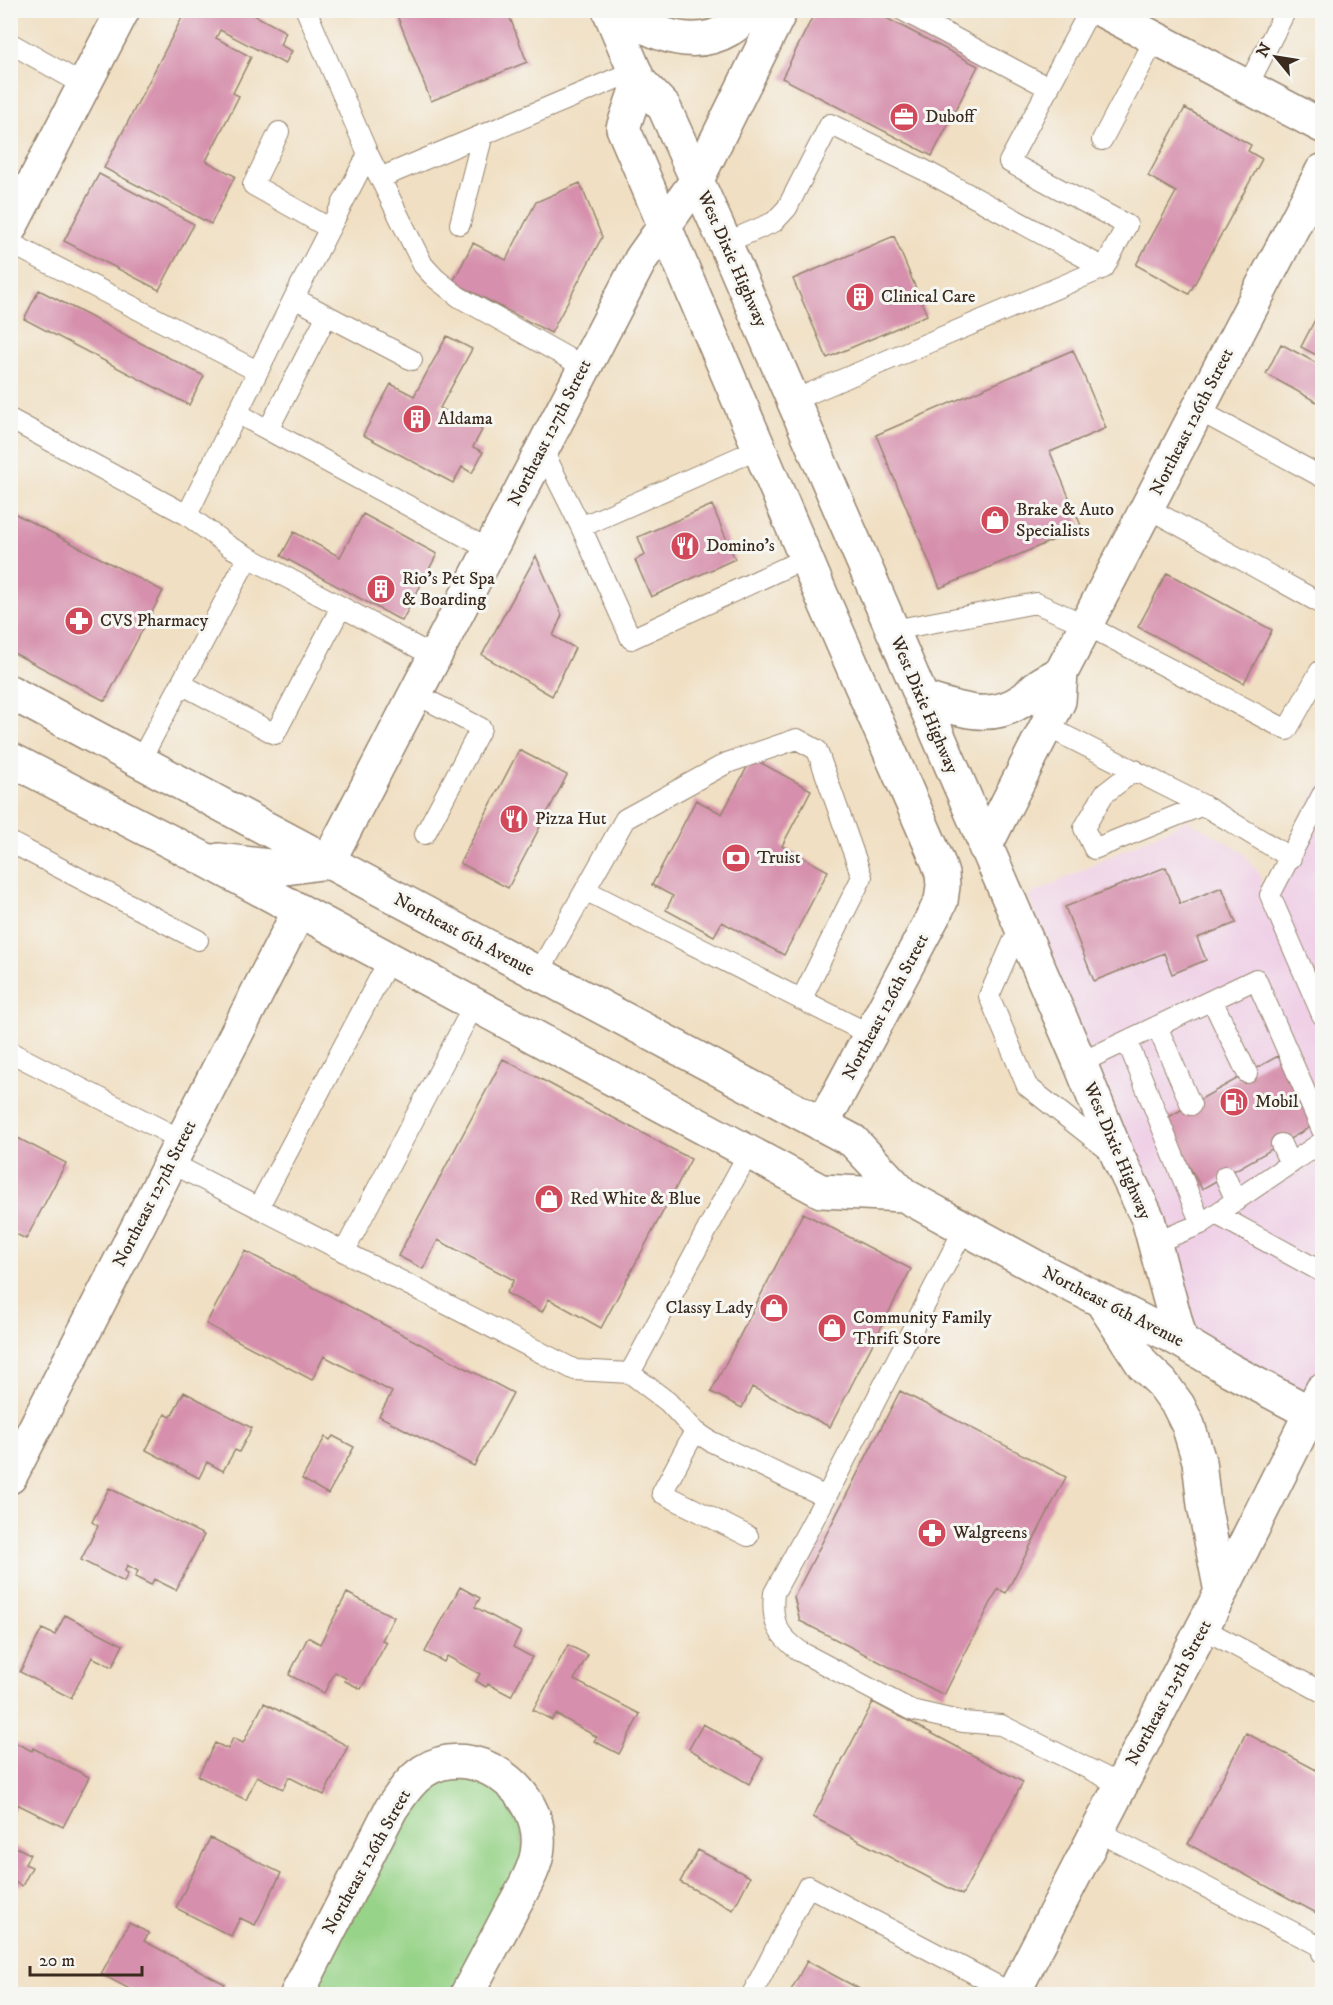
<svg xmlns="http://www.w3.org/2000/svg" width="1333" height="2005" viewBox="0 0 1333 2005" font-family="'IM FELL DW Pica',serif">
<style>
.built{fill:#efd0e6}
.green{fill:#97d388;stroke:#697e53;stroke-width:1.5}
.building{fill:#d68fac}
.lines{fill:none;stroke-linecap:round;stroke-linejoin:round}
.service-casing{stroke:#968470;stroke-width:22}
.minor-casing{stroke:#968470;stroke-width:36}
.secondary-casing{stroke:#968470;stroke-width:36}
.primary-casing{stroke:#968470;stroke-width:36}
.service{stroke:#fff;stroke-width:20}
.minor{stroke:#fff;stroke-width:33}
.secondary{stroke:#fff;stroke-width:33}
.primary{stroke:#fff;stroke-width:33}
.labels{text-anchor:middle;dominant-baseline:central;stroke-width:6;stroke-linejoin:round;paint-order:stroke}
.poi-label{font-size:18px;fill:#3b2a1e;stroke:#f6f6f2;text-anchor:start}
.street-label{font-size:18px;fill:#3b2a1e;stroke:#f6f6f2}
</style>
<rect width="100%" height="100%" fill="#f6f6f2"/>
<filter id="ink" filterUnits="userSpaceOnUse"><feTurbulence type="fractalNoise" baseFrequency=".0167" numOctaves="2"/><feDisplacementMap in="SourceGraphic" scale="12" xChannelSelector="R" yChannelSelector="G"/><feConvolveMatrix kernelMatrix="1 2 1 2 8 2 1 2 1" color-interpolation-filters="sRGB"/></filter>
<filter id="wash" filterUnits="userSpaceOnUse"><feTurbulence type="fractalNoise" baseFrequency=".008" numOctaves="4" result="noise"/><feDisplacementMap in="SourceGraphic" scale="24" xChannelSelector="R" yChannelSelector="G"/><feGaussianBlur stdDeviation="1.35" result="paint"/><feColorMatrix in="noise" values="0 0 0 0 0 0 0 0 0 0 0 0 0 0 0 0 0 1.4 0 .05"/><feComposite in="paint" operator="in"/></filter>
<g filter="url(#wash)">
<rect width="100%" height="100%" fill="#f0dfc2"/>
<path class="built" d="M1322 779V1401L1180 1327 1028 896 1187 820 1242 851 1260 875 1264 894Z"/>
<path class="green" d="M466 1776 498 1790 521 1823 524 1853 454 1994H309L406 1811C424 1787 435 1778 466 1776Z"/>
<g id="blocks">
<path class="building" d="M186 10H245L286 32 280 45 292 51 285 64 220 30 216 38 251 57 233 93 239 96 206 161 235 176 211 224 104 168Z
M395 10H507L527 62 431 101Z
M816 10H871L978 66 932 156 782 78Z
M1185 108 1251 145 1248 151 1262 159 1189 294 1136 265 1176 192 1148 176Z
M99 174 194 224 159 290 64 241Z
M580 183 602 237 551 333 453 282 473 243 506 260 536 202Z
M894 236 927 315 827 358 793 279Z
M39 290 204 376 189 405 24 319Z
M1322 306V358L1301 347Z
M447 336 472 349 440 408 482 430 473 447 483 452 472 473 462 467 453 483 363 435 391 384 414 396Z
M1281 344 1322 366V405L1266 374Z
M1073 350 1106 428 1050 452 1082 528 940 588 876 435Z
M712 505 735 559 651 597 635 560 645 555 638 537Z
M10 511 163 591 105 701 10 651Z
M363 514 437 554 402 621 281 556 294 532 340 557Z
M536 556 562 615 553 636 575 648 552 696 482 655Z
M1167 573 1272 630 1244 683 1138 627Z
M519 750 567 775 508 888 460 863Z
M752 758 811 790 782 846 828 871 784 955 722 922 714 936 666 910 673 896 652 885 696 800 722 814Z
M1166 867 1180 904 1222 887 1236 923 1197 938 1206 960 1172 974 1164 953 1094 981 1065 907Z
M1322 961V985L1313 980Z
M1278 1056 1316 1124 1202 1189 1163 1120Z
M503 1059 691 1159 601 1328 549 1299 542 1312 506 1293 514 1280 438 1240 423 1269 398 1256Z
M10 1134 66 1163 26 1239 10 1231Z
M803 1213 911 1269 830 1427 752 1387 742 1408 711 1392Z
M245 1251 513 1393 474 1466 379 1416 392 1392 324 1356 312 1380 206 1324Z
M900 1391 1066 1477 1006 1593 998 1589 944 1695 800 1621 794 1597Z
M184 1392 252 1428 239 1452 235 1450 223 1471 207 1462 199 1478 146 1450 165 1414 171 1417Z
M333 1436 354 1447 328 1494 302 1479 325 1437 330 1440Z
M109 1488 204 1535 176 1590 154 1579 151 1585 135 1577 138 1571 127 1565 125 1571 128 1573 124 1582 81 1560 98 1526 92 1522Z
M460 1587 480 1598 475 1607 521 1632 513 1647 532 1657 511 1696 488 1684 486 1687 476 1681 480 1674 447 1656 444 1662 425 1652Z
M347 1593 394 1617 382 1640 387 1642 361 1689 345 1681 346 1678 335 1672 324 1693 289 1675 308 1637 320 1644Z
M65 1615 123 1645 112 1667 92 1657 71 1698 20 1672 42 1629 55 1635Z
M568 1645 588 1655 574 1680 640 1714 619 1754 594 1741 597 1737 556 1714 552 1720 533 1710Z
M873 1702 1023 1782 962 1895 813 1817Z
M264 1703 348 1746 324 1795 289 1777 283 1789 257 1776 246 1800 198 1776 215 1743 228 1749 233 1738 243 1743Z
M703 1724 763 1758 749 1784 689 1749Z
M1246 1733 1322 1773V1916L1188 1844Z
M10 1740 32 1751 33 1748 89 1777 63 1827 17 1804 10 1816Z
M210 1838 281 1873 255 1925 240 1918 231 1936 176 1908Z
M10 1844 30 1854 25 1864 32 1867 22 1886 10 1880Z
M698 1850 750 1877 733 1910 680 1882Z
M129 1923 149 1933 144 1941 225 1984 219 1994H139L101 1974Z
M807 1961 869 1994H789Z"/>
</g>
</g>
<g filter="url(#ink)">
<use href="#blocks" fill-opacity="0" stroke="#968470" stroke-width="1.5"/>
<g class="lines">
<g class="service-casing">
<path id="service" d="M306 10 368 154 423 265 435 278 459 297 584 367
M902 10 1049 88
M10 43 84 85
M1247 87 1286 10
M279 132 253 185 329 228
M1102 140 1155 39
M368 154 294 298 187 515 230 547 435 657
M380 178 634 71
M460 224 483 134
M10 243 257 371
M725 243 774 222 787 208 830 124 924 170 1104 268
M294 298 412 360
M794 400 1104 268 1127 225 1009 162 1090 10
M1198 410 1322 477
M237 413 268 430 327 315
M10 419 187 515
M268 430 490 550
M542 449 581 527 631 639 806 558
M1148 508 1322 604
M581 527 760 448
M893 630 1036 603 1086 625 1287 730 1320 671
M181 684 275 734 341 607
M416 694 481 728 425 834
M1046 726 1203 805 1291 858
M140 761 248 557
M1135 770 1104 794 1084 828 1094 849 1203 805
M1322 795 1270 895 1322 1015
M10 842 198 940
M585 890 871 1035
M1020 926 989 996 1027 1086 1112 1153
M538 974 625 819 727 763 797 739 817 750 862 877 801 1000
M1212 1000 1247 1073
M1157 1026 1191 1105
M1127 1041 1201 1224 1322 1142
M10 1052 182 1140
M1080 1063 1256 979 1322 1130
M1281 1144 1290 1164
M749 1152 630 1373 668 1402 695 1431 710 1441 826 1497
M171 1163 575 1370 630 1373
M1225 1176 1236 1201
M258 1208 389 960
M1216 1214 1322 1272
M964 1229 826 1497 774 1593C771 1622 777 1635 801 1652L911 1710 963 1722 1001 1725 1121 1785
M1154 1243 1201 1224
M344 1252 474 1005
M695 1431 662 1493 748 1536
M1202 1628 1322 1692
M1097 1831 1322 1947V1953
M752 1994 808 1886 1013 1994"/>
</g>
<g class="minor-casing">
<path id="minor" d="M1101 10 1322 126
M10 228 123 10
M921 698C959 708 989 724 1024 699 1029 696 1032 690 1037 687 1044 681 1054 677 1061 673
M985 847 1059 701 1061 673 1322 171
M328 862 628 284 641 259 697 180 781 10
M10 1477 299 911
M297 1994 391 1809C401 1795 409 1781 424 1771 473 1739 543 1791 538 1846 537 1868 522 1890 512 1909 497 1938 482 1966 467 1994"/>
</g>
<g class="secondary-casing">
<path id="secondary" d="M609 10 639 81 664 107 725 243 1080 1063 1119 1159 1148 1219 1181 1341
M617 10C650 33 692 52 730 29 739 24 745 17 752 10
M639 81 623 128 821 594 938 862 942 874 943 886 941 901 935 913 822 1125
M10 692 853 1141 904 1195 1047 1273 1181 1341 1230 1370 1322 1419
M10 759 204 859 821 1191 904 1195
M219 860 286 868 328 862"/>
</g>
<g class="primary-casing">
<path id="primary" d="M1102 1302 1143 1365 1162 1383 1178 1405 1188 1425 1199 1461 1204 1505 1221 1592
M1013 1994 1221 1592 1322 1390"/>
</g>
<use href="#service" class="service"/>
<use href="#minor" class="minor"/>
<use href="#secondary" class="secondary"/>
<use href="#primary" class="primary"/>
</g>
</g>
<defs>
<g id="office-disc" transform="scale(1.5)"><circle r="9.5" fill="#d1495b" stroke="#f6f6f2"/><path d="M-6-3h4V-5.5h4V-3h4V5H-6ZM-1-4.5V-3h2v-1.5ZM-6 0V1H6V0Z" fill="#fff"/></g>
<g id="building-disc" transform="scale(1.5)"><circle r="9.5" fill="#d1495b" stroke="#f6f6f2"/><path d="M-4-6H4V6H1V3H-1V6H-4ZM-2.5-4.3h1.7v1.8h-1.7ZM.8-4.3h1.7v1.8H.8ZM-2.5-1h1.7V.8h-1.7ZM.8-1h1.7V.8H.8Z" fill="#fff"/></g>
<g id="shop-disc" transform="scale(1.5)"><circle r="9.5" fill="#d1495b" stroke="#f6f6f2"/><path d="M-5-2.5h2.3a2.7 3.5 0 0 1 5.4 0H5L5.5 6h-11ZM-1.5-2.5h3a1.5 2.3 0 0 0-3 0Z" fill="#fff"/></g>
<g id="restaurant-disc" transform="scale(1.5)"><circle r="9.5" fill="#d1495b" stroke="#f6f6f2"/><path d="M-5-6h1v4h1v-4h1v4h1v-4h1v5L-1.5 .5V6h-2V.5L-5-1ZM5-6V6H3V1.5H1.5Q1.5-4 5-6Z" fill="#fff"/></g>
<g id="pharmacy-disc" transform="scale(1.5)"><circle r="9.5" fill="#d1495b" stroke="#f6f6f2"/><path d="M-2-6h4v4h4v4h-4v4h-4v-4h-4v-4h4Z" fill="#fff"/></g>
<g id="bank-disc" transform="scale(1.5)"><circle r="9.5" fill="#d1495b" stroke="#f6f6f2"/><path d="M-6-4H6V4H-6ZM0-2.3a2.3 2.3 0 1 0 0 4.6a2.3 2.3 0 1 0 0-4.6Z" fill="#fff"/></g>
<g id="fuel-disc" transform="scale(1.5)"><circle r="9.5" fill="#d1495b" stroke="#f6f6f2"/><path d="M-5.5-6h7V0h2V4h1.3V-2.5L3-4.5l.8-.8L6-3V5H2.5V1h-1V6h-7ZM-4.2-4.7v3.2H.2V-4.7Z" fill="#fff"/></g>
</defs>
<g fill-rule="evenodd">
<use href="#office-disc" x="904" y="117"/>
<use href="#building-disc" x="860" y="297"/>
<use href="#building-disc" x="417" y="419"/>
<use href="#shop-disc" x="995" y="520"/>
<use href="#restaurant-disc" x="685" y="546"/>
<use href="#building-disc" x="381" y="589"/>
<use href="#pharmacy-disc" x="79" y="621"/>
<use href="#restaurant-disc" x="514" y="819"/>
<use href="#bank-disc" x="736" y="858"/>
<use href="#fuel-disc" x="1234" y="1102"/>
<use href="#shop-disc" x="549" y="1199"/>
<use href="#shop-disc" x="774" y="1308"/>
<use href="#shop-disc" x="832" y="1328"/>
<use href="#pharmacy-disc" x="932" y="1533"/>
</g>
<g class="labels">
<g class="poi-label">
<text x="925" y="117">Duboff</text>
<text x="881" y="297">Clinical Care</text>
<text x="438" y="419">Aldama</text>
<text x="1016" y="510">Brake &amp; Auto<tspan x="1016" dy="21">Specialists</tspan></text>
<text x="706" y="546">Domino's</text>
<text x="402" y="579">Rio's Pet Spa<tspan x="402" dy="21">&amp; Boarding</tspan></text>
<text x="100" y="621">CVS Pharmacy</text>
<text x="535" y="819">Pizza Hut</text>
<text x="757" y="858">Truist</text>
<text x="1255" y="1102">Mobil</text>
<text x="570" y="1199">Red White &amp; Blue</text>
<text x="753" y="1308" text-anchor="end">Classy Lady</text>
<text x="853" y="1318">Community Family<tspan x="853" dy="21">Thrift Store</tspan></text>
<text x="953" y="1533">Walgreens</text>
</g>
<g class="street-label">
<text transform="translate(732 259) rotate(66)">West Dixie Highway</text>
<text transform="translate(1192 422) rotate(-63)">Northeast 126th Street</text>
<text transform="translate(550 433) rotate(-63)">Northeast 127th Street</text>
<text transform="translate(924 705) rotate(67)">West Dixie Highway</text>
<text transform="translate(464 935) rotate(28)">Northeast 6th Avenue</text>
<text transform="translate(886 1007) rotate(-62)">Northeast 126th Street</text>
<text transform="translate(1117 1151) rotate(67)">West Dixie Highway</text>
<text transform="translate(155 1194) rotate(-63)">Northeast 127th Street</text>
<text transform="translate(1113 1307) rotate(27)">Northeast 6th Avenue</text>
<text transform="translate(1169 1693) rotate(-62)">Northeast 125th Street</text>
<text transform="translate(367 1862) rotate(-61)">Northeast 126th Street</text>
</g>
</g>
<rect width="1333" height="2005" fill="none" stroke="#f6f6f2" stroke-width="36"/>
<g transform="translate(1276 57) rotate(300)" stroke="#f6f6f2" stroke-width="4.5" paint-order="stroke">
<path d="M0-4.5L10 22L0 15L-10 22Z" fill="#3b2a1e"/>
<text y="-9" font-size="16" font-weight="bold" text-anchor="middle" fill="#3b2a1e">N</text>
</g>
<path d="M30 1966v9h112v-9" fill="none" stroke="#3b2a1e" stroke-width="3"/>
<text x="39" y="1966" font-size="18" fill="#3b2a1e" stroke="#f6f6f2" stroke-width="4.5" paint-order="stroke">20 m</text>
</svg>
